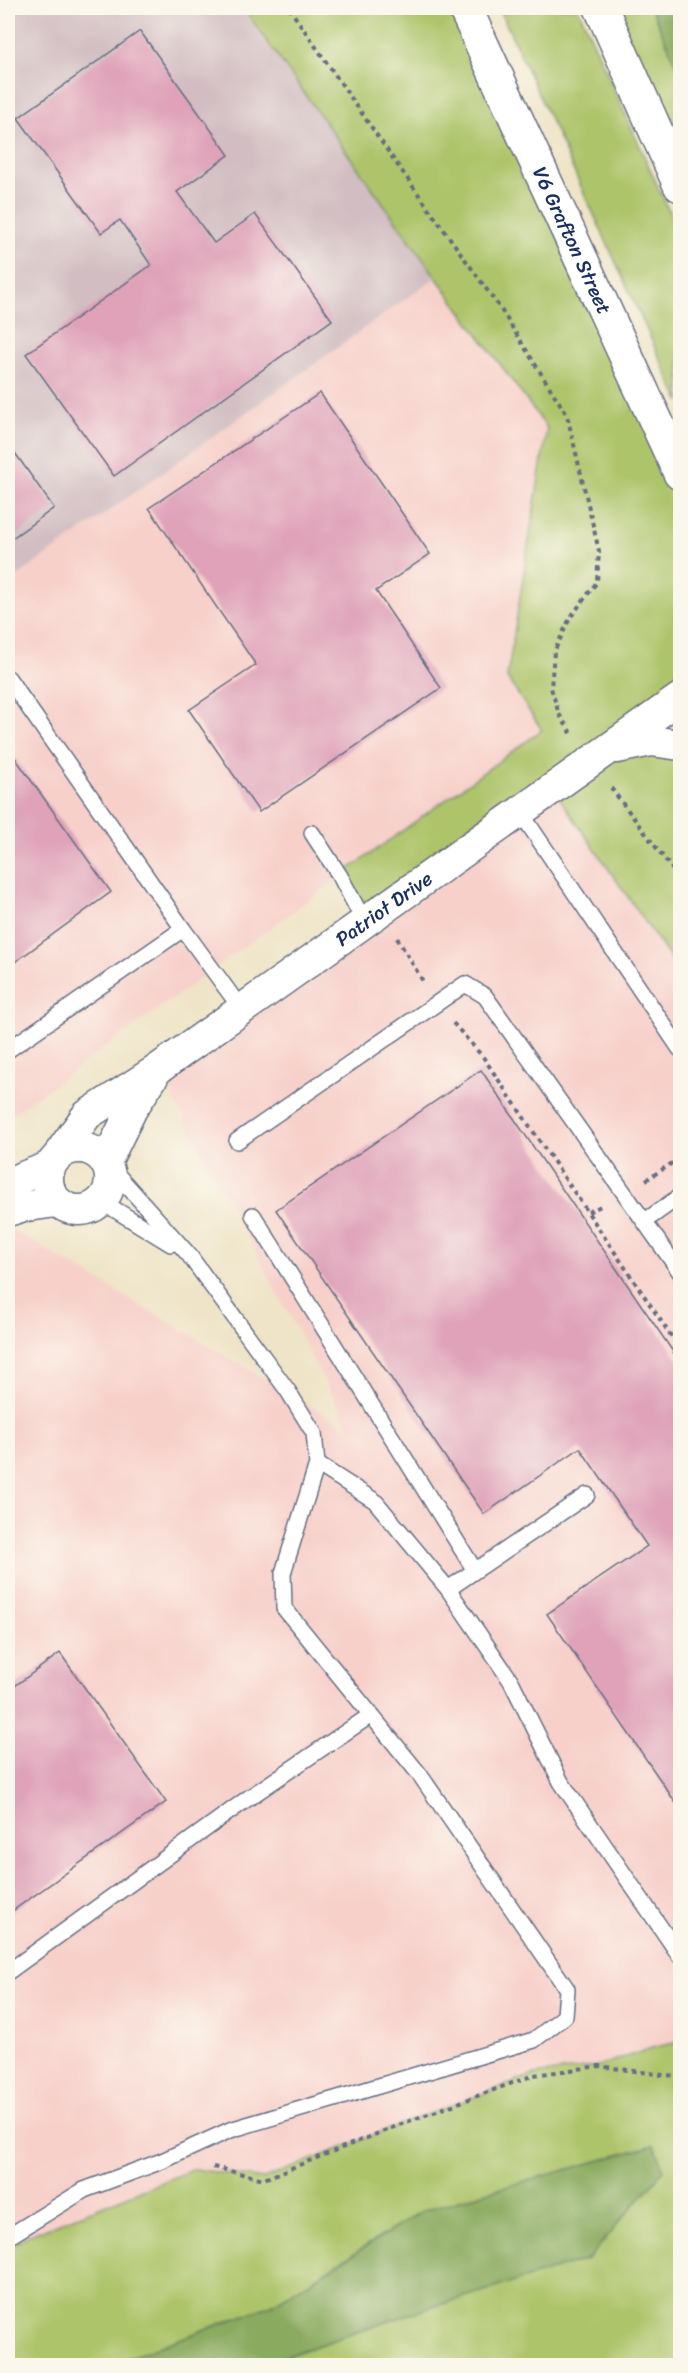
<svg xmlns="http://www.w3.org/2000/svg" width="688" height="2373" viewBox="0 0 688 2373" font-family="Sriracha,sans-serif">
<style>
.built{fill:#f7d0ca}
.industrial{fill:#d2bec2}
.green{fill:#adc46a;stroke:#647a64;stroke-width:1.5}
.forest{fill:#8aaa5e;stroke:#526c5e;stroke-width:1.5}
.building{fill:#dfa2b9}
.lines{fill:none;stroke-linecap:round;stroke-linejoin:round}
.service-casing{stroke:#656e83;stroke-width:18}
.minor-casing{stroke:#656e83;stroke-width:33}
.tertiary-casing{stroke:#656e83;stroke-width:36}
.path{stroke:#656e83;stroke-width:4;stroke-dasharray:4.5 4.5;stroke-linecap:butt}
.service{stroke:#fff;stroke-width:15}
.minor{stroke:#fff;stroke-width:30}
.tertiary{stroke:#fff;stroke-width:33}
.labels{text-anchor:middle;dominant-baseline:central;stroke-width:5;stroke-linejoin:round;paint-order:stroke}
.street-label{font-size:20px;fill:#1b2f5e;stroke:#fbf7ec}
</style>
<rect width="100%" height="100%" fill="#fbf7ec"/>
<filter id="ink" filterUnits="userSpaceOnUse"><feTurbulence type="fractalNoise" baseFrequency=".0167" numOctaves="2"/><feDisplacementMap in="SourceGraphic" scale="12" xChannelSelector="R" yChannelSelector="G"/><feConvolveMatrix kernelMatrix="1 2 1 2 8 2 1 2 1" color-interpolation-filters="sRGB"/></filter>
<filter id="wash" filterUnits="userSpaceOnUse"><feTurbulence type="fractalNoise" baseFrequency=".008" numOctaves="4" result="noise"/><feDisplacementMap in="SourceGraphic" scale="24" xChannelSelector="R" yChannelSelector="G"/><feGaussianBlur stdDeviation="1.35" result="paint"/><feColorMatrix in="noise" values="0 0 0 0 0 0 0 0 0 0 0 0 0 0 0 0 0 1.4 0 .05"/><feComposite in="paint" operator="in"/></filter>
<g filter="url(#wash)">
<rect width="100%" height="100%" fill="#efe4c7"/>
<path class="built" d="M436 277 547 428 507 678 543 730 8 1118V583Z
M554 790 680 972V2042L655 2047 599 2066 534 2075 404 2123 264 2179 194 2169 27 2236 8 2248V1227L350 1429 158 1069Z"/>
<path class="industrial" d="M8 8H241L436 277 8 583Z"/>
<path class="green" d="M243 8H465L680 473V698L613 748 680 745V972L554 790 365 923 340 876 542 730 507 678 547 428 436 277Z
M499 8H578L680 236V402Z
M601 8H651L680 72V185Z
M680 2042V2365H260L410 2314 424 2210 272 2305 109 2365 8 2366V2248L27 2236 194 2169 264 2179 404 2123 534 2075 599 2066 655 2047Z"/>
<path class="forest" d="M651 8H680V72Z
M654 2145 664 2170 588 2259 410 2314 260 2365H109L272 2305 424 2210Z"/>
<g id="blocks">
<path class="building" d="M140 31 229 155 177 192 214 243 255 214 332 320 114 476 26 354 151 265 120 220 101 233 18 118Z
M320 393 430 554 376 591 441 688 259 812 189 710 256 665 149 508Z
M8 443 54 508 8 541Z
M8 748 111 892 8 967Z
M481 1070 680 1362V1809L547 1614 647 1546 580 1448 484 1514 276 1210Z
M60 1653 166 1802 8 1914V1691Z"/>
</g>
</g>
<g filter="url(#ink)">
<use href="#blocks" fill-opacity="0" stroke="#656e83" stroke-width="1.5"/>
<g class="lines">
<g class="service-casing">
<path id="service" d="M8 678 183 929
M521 813 680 1049
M312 833 340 876 365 923
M8 1050 183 929 242 1010
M237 1141 465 984 485 996 680 1272
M101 1201 171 1244
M253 1215 474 1569
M645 1221 680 1196
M317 1464 375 1501 448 1589 511 1681 561 1782 680 1956
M448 1589 587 1495
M8 1972 247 1799 371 1715
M8 2237 84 2190 162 2161 230 2130 534 2040 565 2016 567 1989 420 1775 284 1608 283 1573 317 1464 314 1433 288 1391 189 1255 106 1162"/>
</g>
<g class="minor-casing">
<g id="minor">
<path d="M617 748 651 741 680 745"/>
<circle cx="79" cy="1179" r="31"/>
<path id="s1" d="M61 1151 87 1115 158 1069 680 698"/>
<path d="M106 1162 132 1109 153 1077"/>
<path d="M8 1183 48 1167"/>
<path d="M8 1211 21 1207 56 1202"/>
</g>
</g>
<g class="tertiary-casing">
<g id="tertiary">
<path id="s2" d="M465 8 680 473"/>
<path d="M601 8 680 185"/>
</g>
</g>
<path class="path" d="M289 8 394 160 500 308 567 415 599 551 597 582 570 618 554 652 551 688 559 714 573 736
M611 788 680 879
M397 938 424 983
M453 1023 483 1057 680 1349
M646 1180 680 1158
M588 1212 603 1205
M213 2167 264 2179 404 2123 534 2075 599 2066 663 2075 680 2076"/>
<use href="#service" class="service"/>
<use href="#minor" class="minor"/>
<use href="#tertiary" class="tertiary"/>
</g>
</g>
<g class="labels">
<g class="street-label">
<text stroke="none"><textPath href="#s2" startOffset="256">V6 Grafton Street</textPath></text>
<text stroke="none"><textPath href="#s1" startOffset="406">Patriot Drive</textPath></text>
</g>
</g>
<rect width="688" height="2373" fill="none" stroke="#fbf7ec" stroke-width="30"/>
</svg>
